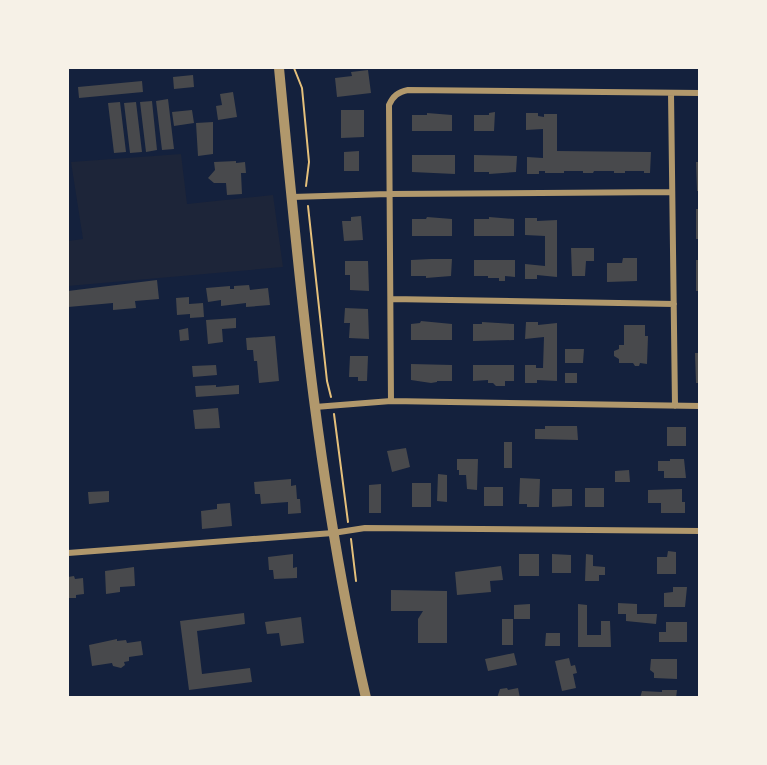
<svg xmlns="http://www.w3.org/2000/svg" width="767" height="765" viewBox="0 0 767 765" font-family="Commissioner,sans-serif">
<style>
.green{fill:#1d2539}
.building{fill:#48494c}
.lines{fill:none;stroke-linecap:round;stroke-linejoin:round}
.path{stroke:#e5c07b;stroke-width:2}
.minor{stroke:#b1986c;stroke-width:6}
.tertiary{stroke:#b1986c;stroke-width:10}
</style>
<rect width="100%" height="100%" fill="#14213d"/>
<path class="green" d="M181 154 187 204 273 195 283 267 68 286V241L83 239 71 162Z"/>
<path class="building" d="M368 70 371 93 337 97 335 78 352 76 351 72Z
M193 75 194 87 174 89 173 77Z
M142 81 143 92 79 98 78 87Z
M233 92 237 117 218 120 216 106 222 105 220 94Z
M168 99 174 149 162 150 156 101Z
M152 101 157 150 146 152 140 102Z
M120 102 126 152 114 153 108 103Z
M136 102 142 152 130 153 124 103Z
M192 110 194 123 174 126 172 112Z
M341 110H364V137L341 138Z
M495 112 494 131H474V115H489V113Z
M427 113 452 115V131H412V115H427Z
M526 113H538V116L544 117V114H557V151L651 152 650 173H644V171H625V173H614V171H594L593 173H583V171H564V173H545V171H539V174H527V157L543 158V129L526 130Z
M213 122V154L198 156 196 123Z
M359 151V171H344V152Z
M412 155H455V174L412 172Z
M474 155 517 156 516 172 489 174V172H474Z
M236 161V163L245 162 246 173H241L242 194 227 195 226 183H214L208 178 215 170 214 162Z
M696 162H699V191H697Z
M696 209H699V239H696Z
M361 216 363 240 344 241 342 221H351V217Z
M427 217 452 219V236H412V219H426Z
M489 217 514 219V236H474V219H489Z
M525 218H537V221L557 220V277L537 275V279H525V264L545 266V236L525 235Z
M571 248H594V261H586L585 276H572Z
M623 258H637V281L607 282V263H622Z
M431 259H452L451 276 426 278V276H411V260Z
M474 260H515V277L505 276V281H499V278H488V276H474Z
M696 260H699V291H696Z
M345 261H368L369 291 350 290V275H345Z
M157 280 159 299 135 301 136 308 113 310V303L68 307V291Z
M249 285 250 290 268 288 270 305 246 307V303L221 306V300L208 302 206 288 230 286V289H234V286Z
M189 297V304L203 303 204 317 190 318V314L177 315 176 298Z
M345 308 368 309 369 339 349 338 350 323H344Z
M236 318V328L222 329 223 342 208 344 206 320Z
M421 321 452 324V340H411V324L420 323Z
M482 322 514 324V340L473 341V324H482Z
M526 322H538V325L557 323V381L537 380V383H525V365H536V368H543L544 337 525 339Z
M624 325H645V336H648L647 364 640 363 639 366H635L633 363H619V359L614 356V351L619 349V345H624Z
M188 328 189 340 180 341 179 330Z
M275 336 279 381 259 383 257 361H254L253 350H247L246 338Z
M565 349H584L583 363H565Z
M695 353H699V383H696Z
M350 356H368L367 381H358V377H349Z
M411 364 452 365V381H437V382L431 383 411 380Z
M216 365 217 375 193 377 192 366Z
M473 365H514V381H505V386H496L493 383H488V380L473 381Z
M565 373H577V383H565Z
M216 385V387L239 385V394L196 397 195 386Z
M218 408 220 428 195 429 193 410Z
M545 426H577L578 440 535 439V429H545Z
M667 427H686V446H667Z
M504 442H512V468H504Z
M406 448 410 467 392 472 387 451Z
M457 459H478L477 490 467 489 466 475H459V470H457Z
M670 459H684L686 478H664V471H658V461H670Z
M629 470 630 482H615V471Z
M438 474 447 475V502L437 501Z
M520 478 540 479 539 507H527V504H519Z
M291 479V486L296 485 297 499H300L301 513 288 514V502L261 504 260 494H255L254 482Z
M412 483H431V507H412Z
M381 484V513H369V485Z
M484 487H503V506H484Z
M585 488H604V507H585Z
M552 489H572V506L552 507Z
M682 489V502H685V513H661V503H648V490Z
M109 491V502L89 504 88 492Z
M230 503 232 526 202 529 201 511 217 509V504Z
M668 551 676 552V574H657V557H667Z
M293 554V568L297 567V578L274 579 273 570H269L268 557Z
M519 554H539V576H519Z
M552 554 571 555V573H552Z
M586 554 593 555V566L605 567V575H599V581H585Z
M501 566 503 580 490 581 491 592 457 595 455 572Z
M134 567 135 586 120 587V592L106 594 105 571Z
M74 576 75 579 83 578 84 594 76 595V598H68V577Z
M673 587H687L685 607H664V593L673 592Z
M391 590 447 591V643H418V619L423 611H391Z
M618 603 637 604V614H657L656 624 626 621V614H618Z
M530 604V619H514V605Z
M578 604 587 605V635H601V621H610L611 647H578Z
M244 613 245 624 197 631 202 674 250 668 252 682 189 690 180 621Z
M301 617 304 643 281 646 279 633 267 634 265 622Z
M502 619H513V645H502Z
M666 622H687V642H659V632H666Z
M546 633H560V646H545Z
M117 639V641L126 640 127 643 141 641 143 655 129 657V661L124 662 125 665 121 668 113 666 112 663 92 666 89 645Z
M514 653 517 665 488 671 485 659Z
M569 658 571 666 575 665 577 673 573 674 576 688 562 691 555 661Z
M651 659H677V679L654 678V673L650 670Z
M507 688 508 690 518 688 520 698H497L500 689Z
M662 690H677L676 698H640L642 691 662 692Z"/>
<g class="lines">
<path class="path" d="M294 68 302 88 309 162 306 186
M308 206 327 381 331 397
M334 414 348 522
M351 539 356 581"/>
<path class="minor" d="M671 93 675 406
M292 197 388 194 672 192
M391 299 674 304
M391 401 389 105C393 96 398 92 408 90L700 93
M315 407 391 401 700 406
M68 553 333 533 365 528 700 531"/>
<path class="tertiary" d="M279 68C299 278 318 491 366 698"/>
</g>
<rect width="767" height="765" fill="none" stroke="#f6f1e7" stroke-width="138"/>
</svg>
